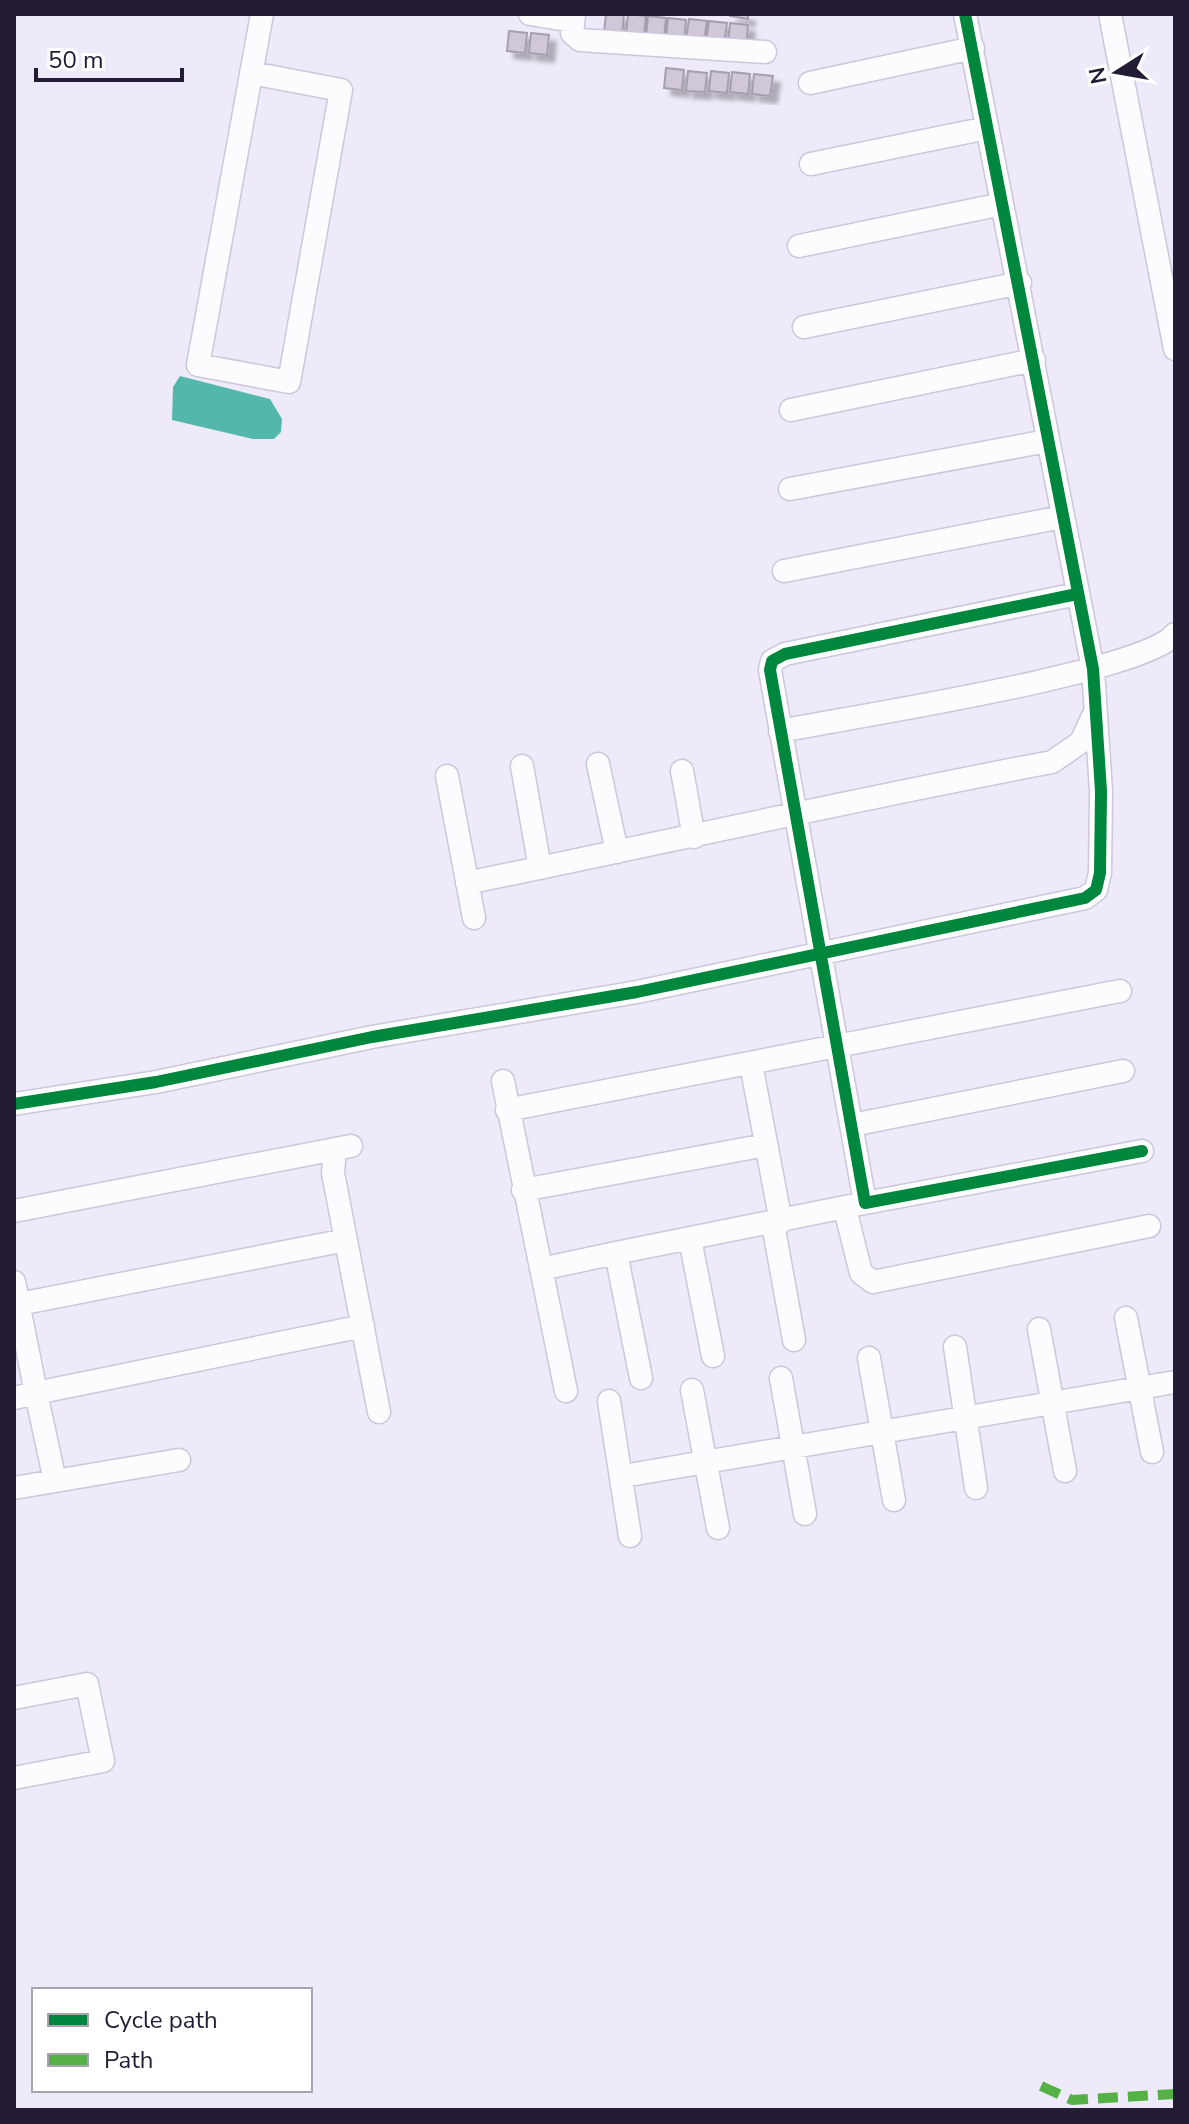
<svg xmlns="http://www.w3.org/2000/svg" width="1189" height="2124" viewBox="0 0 1189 2124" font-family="'Nunito Sans',sans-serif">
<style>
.water{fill:#53b8ab}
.building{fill:#d0c7d8;stroke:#a69eae;stroke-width:2;filter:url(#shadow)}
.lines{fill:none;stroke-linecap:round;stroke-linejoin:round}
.street-casing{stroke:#ccc7da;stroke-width:25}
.street{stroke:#fcfcfe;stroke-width:22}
.quiet{stroke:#55b146;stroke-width:10;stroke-dasharray:20 10;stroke-linecap:butt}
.cycleway-casing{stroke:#fff;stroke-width:17}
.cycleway{stroke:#00873e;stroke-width:12}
</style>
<defs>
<filter id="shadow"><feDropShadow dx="7" dy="7" stdDeviation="2" flood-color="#0004"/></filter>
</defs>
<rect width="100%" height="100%" fill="#eeeaf9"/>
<path class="water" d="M180 376 270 399 282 419 281 432 274 439H253L172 420 173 387Z"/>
<path class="building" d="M606 14H624L622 35 604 32Z
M628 14 646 16 644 36 626 34Z
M730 14H748V19L730 16Z
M648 16 666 18 664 38 646 36Z
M668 18 686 20 684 40 666 38Z
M689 19 707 21 704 41 686 39Z
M709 21 727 23 724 43 706 41Z
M730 23 748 25 746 45 728 43Z
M509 31 527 33 525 53 507 51Z
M531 33 549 35 547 55 529 53Z
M666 68 684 70 682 90 664 88Z
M688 71 707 73 705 92 686 91Z
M711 71 729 73 727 93 709 91Z
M732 72 750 74 748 94 730 92Z
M754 74 773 76 770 96 752 94Z"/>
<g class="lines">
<g class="street-casing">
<path id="street" d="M530 14 573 21
M574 14 572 33 580 40 765 52
M1110 14 1175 349
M251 73 341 90 289 382 198 365 262 14
M810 83 973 48
M811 164 987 128
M799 246 1002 204
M804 327 1020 283
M791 410 1034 360
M790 489 1047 441
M784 571 1062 517
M1077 594 785 654 772 661 770 670 865 1203 1142 1151
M780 731C845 718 1143 673 1175 634
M598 764 617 852
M522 766 540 868
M682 771 694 837
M447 776 474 918
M467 883C662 843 856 799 1052 762L1081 742 1093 716
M751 1064 781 1222
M503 1081 566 1391
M14 1104 156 1082 372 1037 637 992 1085 898 1096 890 1100 873 1101 791 1093 669 965 14
M507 1110 1120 991
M852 1125 1123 1071
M335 1149 333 1173 379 1412
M523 1190 766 1145
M845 1209 861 1273 873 1282 1149 1226
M14 1211 351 1146
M773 1224 794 1340
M690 1239 713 1356
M541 1269 616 1253
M14 1282 36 1393 14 1398
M14 1305 346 1240
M1126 1318 1152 1452
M1039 1329 1065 1471
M955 1347 976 1488
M869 1358 894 1500
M641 1378 616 1253 865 1203
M781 1378 805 1514
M692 1390 718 1528
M609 1401 630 1536
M623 1476 1175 1382
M55 1481 179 1460
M14 1488 55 1481 36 1393 363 1326
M14 1698 87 1684 103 1761 14 1778"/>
</g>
<use href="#street" class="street"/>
<path class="quiet" d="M1041 2086 1072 2100 1175 2094"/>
<g class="cycleway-casing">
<path id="cycleway" d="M1077 594 785 654 772 661 770 670 865 1203 1142 1151
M14 1104 156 1082 372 1037 637 992 1085 898 1096 890 1100 873 1101 791 1093 669 965 14"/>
</g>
<use href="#cycleway" class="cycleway"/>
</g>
<rect width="1189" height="2124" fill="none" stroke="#231c34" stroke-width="32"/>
<rect x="32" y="1988" width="280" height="104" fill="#ffffff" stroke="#a7a4ae" stroke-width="2"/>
<rect x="48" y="2014" width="40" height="12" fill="#00873e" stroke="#a7a4ae" stroke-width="2"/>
<text x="104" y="2028" font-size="24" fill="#231c34">Cycle path</text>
<rect x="48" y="2054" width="40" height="12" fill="#55b146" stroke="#a7a4ae" stroke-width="2"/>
<text x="104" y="2068" font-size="24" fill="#231c34">Path</text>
<g transform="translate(1117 72) rotate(259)" stroke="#ffffff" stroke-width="6" paint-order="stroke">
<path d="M0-6L14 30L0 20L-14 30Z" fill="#231c34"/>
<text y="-12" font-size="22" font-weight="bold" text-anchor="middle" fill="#231c34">N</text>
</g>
<path d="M36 68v12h146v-12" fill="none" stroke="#231c34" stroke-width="4"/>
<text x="48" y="68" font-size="24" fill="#231c34" stroke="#ffffff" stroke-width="6" paint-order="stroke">50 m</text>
</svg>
